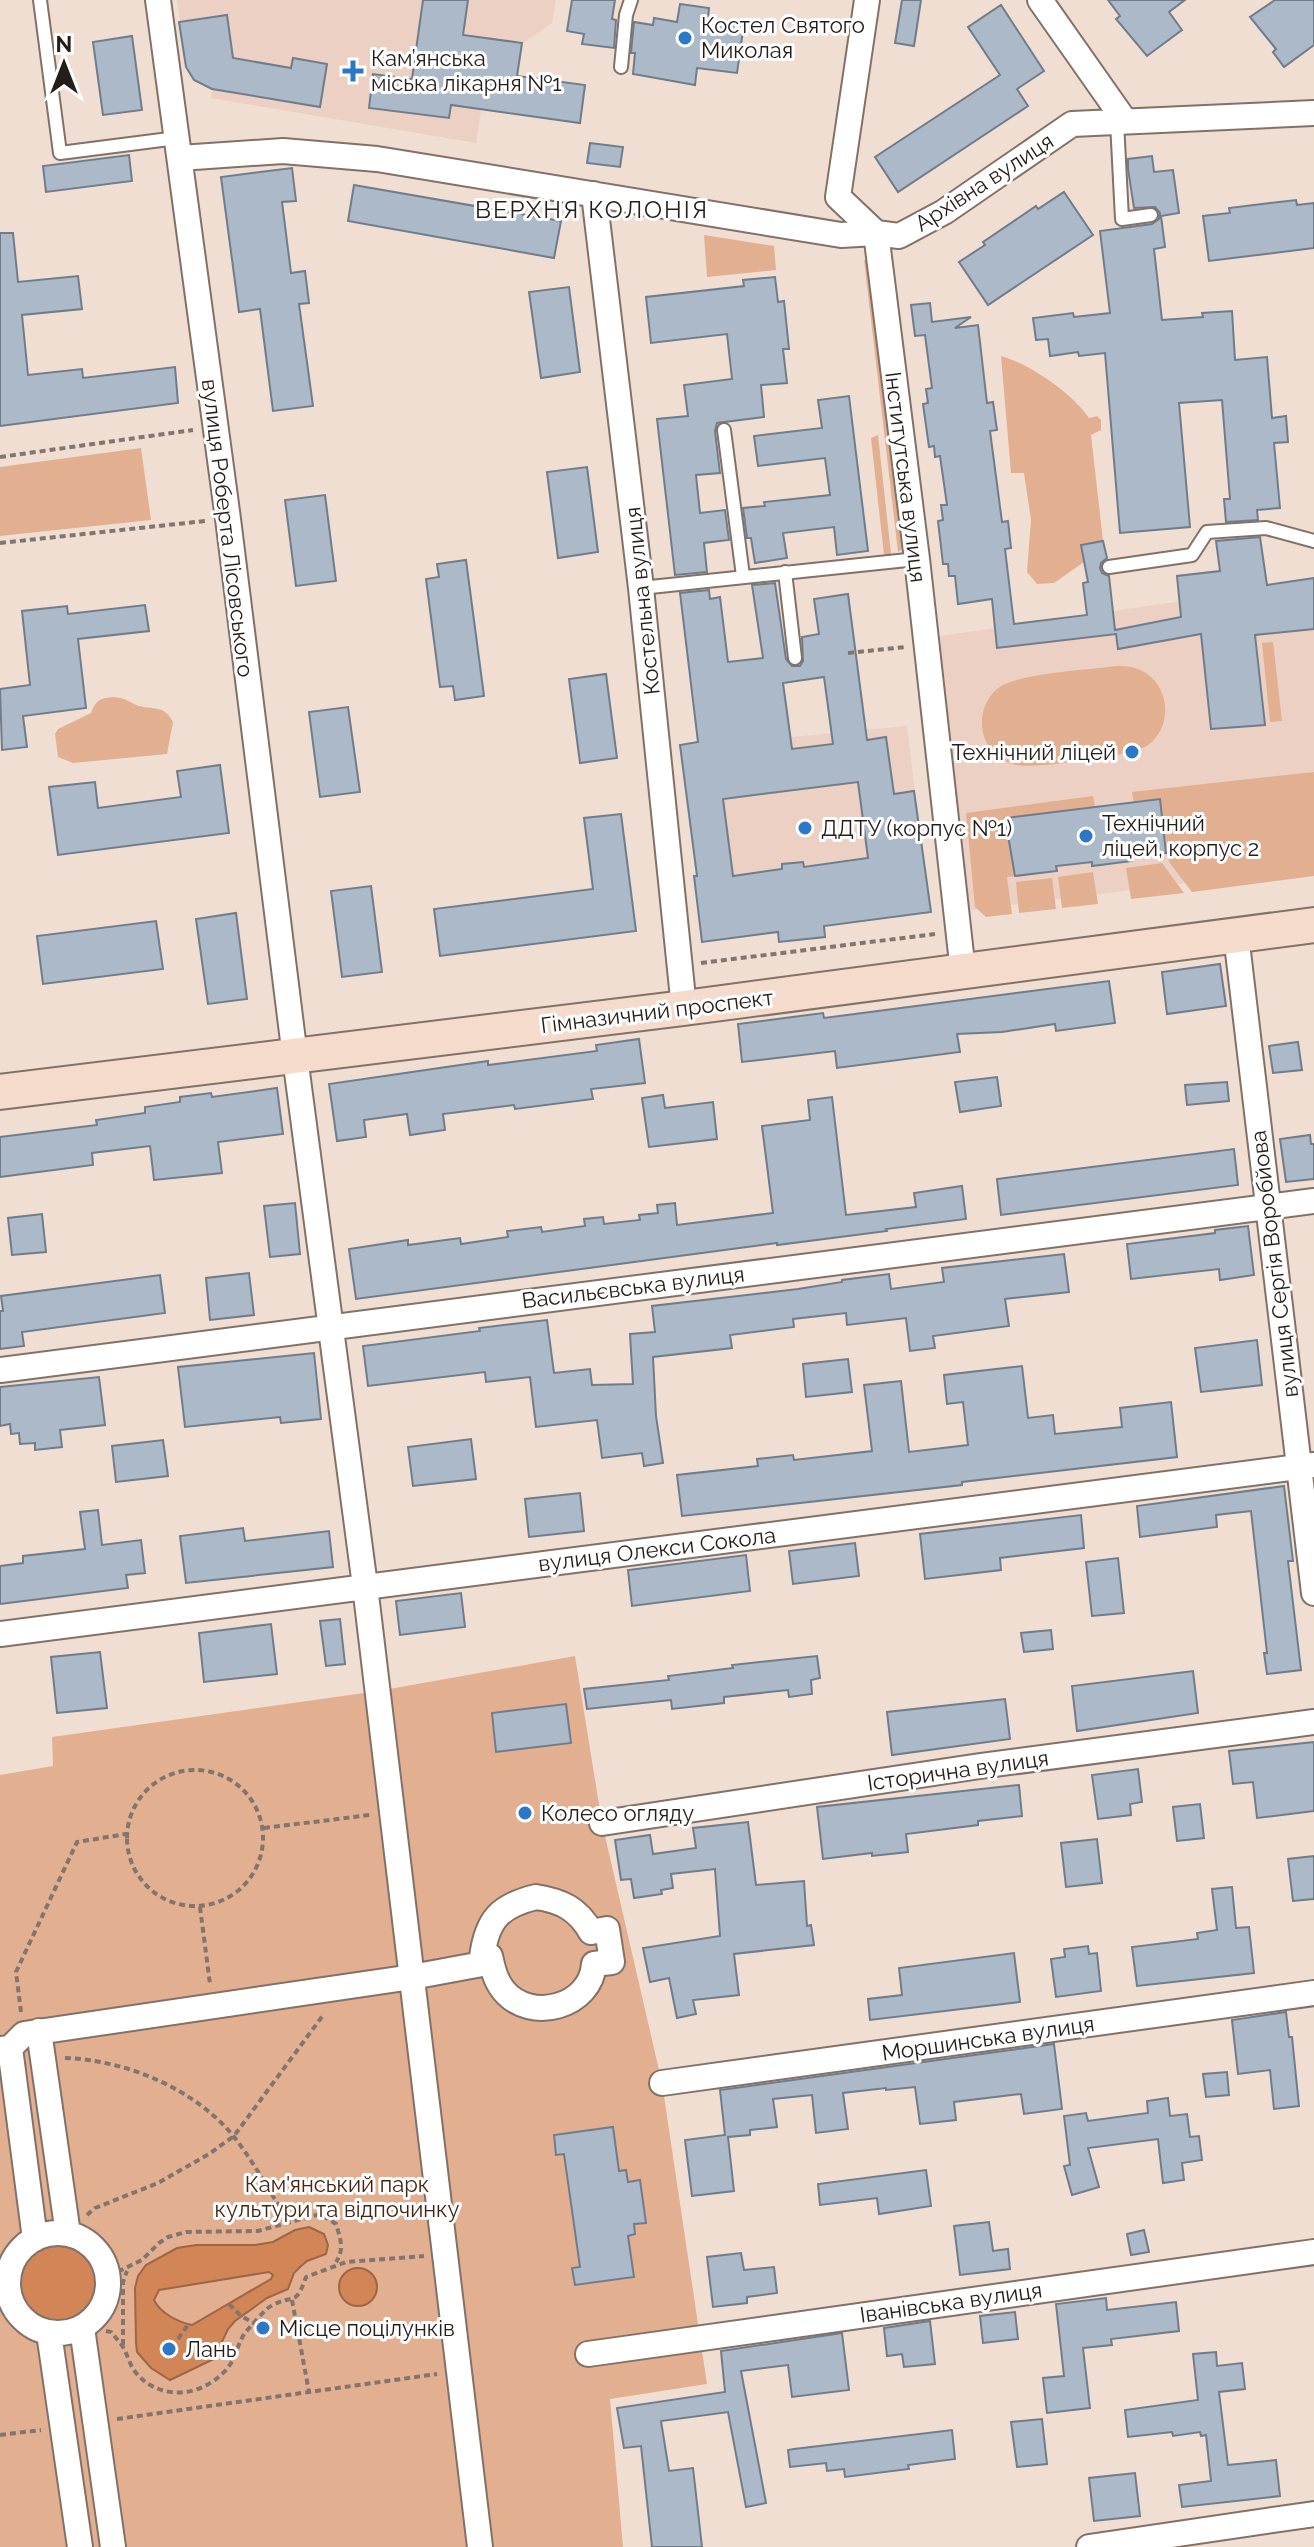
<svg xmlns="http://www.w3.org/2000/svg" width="1314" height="2547" viewBox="0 0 1314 2547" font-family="Raleway,sans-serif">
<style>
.built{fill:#ebd0c3}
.green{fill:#e3af91}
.water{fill:#d28557;stroke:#9e6644;stroke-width:2;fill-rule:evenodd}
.building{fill:#acb9c8;stroke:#707c8a;stroke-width:2;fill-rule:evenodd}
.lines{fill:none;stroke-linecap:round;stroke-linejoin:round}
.lane-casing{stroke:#827167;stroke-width:16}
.street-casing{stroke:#827167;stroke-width:28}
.secondary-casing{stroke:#827167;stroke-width:38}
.path{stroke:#81756e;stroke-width:4;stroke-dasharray:6 4;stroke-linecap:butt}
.lane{stroke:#fff;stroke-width:12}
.street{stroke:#fff;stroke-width:24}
.secondary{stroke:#f5dbcc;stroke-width:34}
.poi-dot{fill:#2c77c7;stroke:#fff;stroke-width:3}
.labels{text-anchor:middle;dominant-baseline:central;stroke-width:6;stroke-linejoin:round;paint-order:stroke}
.poi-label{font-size:22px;fill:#241d19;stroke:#fff;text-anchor:start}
.street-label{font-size:22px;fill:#241d19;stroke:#fff}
.park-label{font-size:22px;fill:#452512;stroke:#fff}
.neighbourhood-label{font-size:24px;letter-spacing:2px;fill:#241d19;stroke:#fff}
</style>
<rect width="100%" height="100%" fill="#f1ded3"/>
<path class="built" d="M177 0H556L552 23 522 44 512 114 481 110 476 143 211 98 212 89 194 80 186 67Z
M1314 582V867L964 911 940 636Z
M907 726 922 851 902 855 909 916 824 926 825 937 779 942 777 932 702 942 694 876H697L708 801 792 749 791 737Z"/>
<path class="green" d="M704 235 774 246 776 270 707 277Z
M864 260H870L905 547 898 552Z
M1001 356C1030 364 1072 393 1089 418L1097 416 1101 420V430L1091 435 1103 541 1081 545 1084 562 1054 583 1037 584 1027 572 1031 520 1024 473H1011Z
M878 435 891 554 884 555 871 438Z
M141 448 151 520 0 536V467Z
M1273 642 1282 721 1270 722 1262 643Z
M1116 666C1124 666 1132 666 1140 670 1170 683 1174 726 1148 745 1133 756 1035 769 1016 765 1002 762 990 752 985 739 978 722 983 701 997 689 1016 673 1089 670 1116 666Z
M114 697C129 699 128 702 139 706 155 710 164 705 173 722L167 754 73 763 58 757 55 734 58 729 91 713C96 700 100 698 114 697Z
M1314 772V876L1192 892 1169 862 1160 799 1134 803 1132 792Z
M1093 796 1095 807 1005 819 1015 876 1007 877 1012 914 986 917 975 907 966 813Z
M1162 863 1184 893 1131 899 1126 868Z
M1093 872 1098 904 1062 908 1058 877Z
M1052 878 1056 909 1019 913 1016 882Z
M575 1656 602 1823 662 2083 707 2384 610 2399 623 2547H0V1775L53 1766 52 1737 378 1691Z"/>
<path class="water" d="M309 2227 324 2234 328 2245 326 2254 307 2261 300 2267 294 2273 288 2289 267 2298 235 2321 228 2329 214 2359 170 2380 151 2368 137 2352 136 2343 135 2288 138 2276 146 2265 177 2248 196 2245H255L273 2242 295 2230ZM269 2272 273 2275 271 2279 192 2325C178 2322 160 2313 154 2300L159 2290Z
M18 2283a40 40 0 1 1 80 0a40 40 0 1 1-80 0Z
M339 2287a19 19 0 1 1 38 0a19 19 0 1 1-38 0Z"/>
<path class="building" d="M423 0H468L463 35 522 43 517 76 585 85 580 123 451 105 449 118 369 108 373 74 412 79Z
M572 0H615L612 19 616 20 614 48 582 44 584 34 567 31Z
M902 0H921L914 46 895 43Z
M1108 0H1185L1169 12 1182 30 1147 56 1116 19 1120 16Z
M1275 0H1314V45L1284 67 1273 52 1276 49 1250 17Z
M680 4 709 8 708 19 744 24 737 73 697 68 695 85 633 74 635 53H631L634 22 653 25 654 18 677 22Z
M1001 5 1044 71 1017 89 1028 106 898 192 875 157 1000 75 968 27Z
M227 15 233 58 291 68 293 58 327 64 320 107 212 89 194 80 186 67 179 22Z
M132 36 142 110 103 115 93 42Z
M590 143 623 147 620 167 587 163Z
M129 155 132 181 46 192 43 166Z
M1152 156 1154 172 1173 170 1179 213 1161 216 1165 247 1154 249 1162 320 1203 317 1202 313 1232 311 1235 360 1267 357 1272 418 1286 416 1288 442 1274 443 1280 508 1257 510 1258 520 1226 522 1224 499H1230L1222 400 1179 403 1190 527 1120 533 1105 353 1079 356 1078 352 1050 356 1048 339 1036 340 1033 318 1073 313 1074 317 1110 313 1100 231 1152 224 1159 219 1160 213 1155 207 1134 208 1128 169V159Z
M292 168 296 201 282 202 291 273 305 271 309 303 299 304 313 406 273 411 260 309 239 312 221 177Z
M354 185 561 221 554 258 348 221Z
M1064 192 1093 235 988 305 959 262 985 245 983 242 1036 206 1038 209Z
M1296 200 1297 205 1314 203V248L1209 261 1203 216 1230 213 1229 208Z
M0 233H13L18 282 78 276 82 309 22 315 28 375 82 369 83 378 175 367 178 403 0 426Z
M775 277 778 302 784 301 789 349H783L787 383 761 385 764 417 717 423 715 431 720 473 696 475 700 513 725 510 729 540 704 543 707 572 675 575 657 419 688 416 684 385 732 379 727 334 651 343 646 297 744 286 743 280Z
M569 287 580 372 541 378 529 292Z
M930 303 932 322 971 317 955 328 978 325 987 403 993 402 997 430 990 431 1002 522 1008 521 1011 548 1005 549 1014 624 1087 615 1083 583 1088 582 1081 545 1103 541 1107 558 1101 563 1100 568 1102 573 1109 576 1115 630 1181 617 1177 576 1220 571 1216 541 1260 537 1267 585 1314 578V629L1255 635 1265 725 1211 729 1201 634 1118 649 1116 634 997 648 992 599 958 604 955 576H949L948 564H943L938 521 943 520 941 505H947L940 456 935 457 934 446 929 447 923 404 928 403 926 389 932 388 925 335 915 336 911 305Z
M849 396 868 551 837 555 834 527 783 533 787 558 755 563 751 538H747L743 508 765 506 764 502 830 495 825 458 758 466 754 436 822 428 818 400Z
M587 467 598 552 558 558 547 472Z
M325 495 336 581 296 586 285 500Z
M466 560 484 696 455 700 453 686 440 687 426 579 439 577 437 564Z
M775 583 786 659 792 666H800L803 661 802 637 819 634 814 599 848 594 867 740 886 737 894 794 914 791 931 912 824 926 825 937 779 942 778 932 702 942 694 876H697L680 745 698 742 680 593 709 590 710 599 720 597 728 662 763 658 752 585ZM824 677 833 744 792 749 783 683ZM858 782 868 858 804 867 803 862 782 864V869L733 876 723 799Z
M145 605 149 631 78 639 86 708 23 716 27 747 2 750 0 689 30 685 22 611 67 606 68 614Z
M606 674 617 758 580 763 569 679Z
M348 707 360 792 320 797 309 712Z
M220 765 229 833 58 855 49 787 95 782 98 808 181 797 177 771Z
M1160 799 1166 853 1131 857 1132 861 1092 866V862L1056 866 1057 871 1015 876 1005 818Z
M621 814 636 931 440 956 434 909 593 889 584 818Z
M371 886 382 972 342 977 331 891Z
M236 913 247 999 208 1004 196 919Z
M156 921 163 969 43 984 37 936Z
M1220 964 1226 1006 1167 1014 1162 972Z
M1109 981 1115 1023 1056 1031 1055 1024 1002 1032 957 1034 960 1052 837 1068 835 1051 742 1062 738 1024 823 1013 824 1018Z
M639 1039 645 1083 591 1089 593 1099 515 1109 514 1105 443 1114 445 1130 410 1135 407 1114 364 1120 366 1137 337 1141 329 1084 488 1061V1065L597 1051 596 1045Z
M1298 1042 1302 1070 1273 1073 1269 1046Z
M997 1077 1001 1106 960 1112 955 1082Z
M1227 1082 1229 1101 1187 1105 1185 1085Z
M277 1088 283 1134 218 1142 222 1173 154 1180 150 1146 92 1153 93 1165 0 1177V1137L97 1125 96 1120 145 1113V1107L180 1102V1097L211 1093 212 1097Z
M663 1095 665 1108 713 1102 717 1139 649 1147 642 1098Z
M832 1097 846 1215 916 1207 914 1193 962 1186 966 1219 886 1229 887 1231 777 1245V1243L356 1299 349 1249 408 1240V1245L460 1238 461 1244 508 1237 507 1231 541 1227 542 1232 585 1226 584 1219 603 1217 604 1224 640 1220 639 1215 658 1213 657 1205 675 1203 677 1225 773 1213 762 1126 810 1120 808 1100Z
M1310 1135 1311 1144H1314V1179L1286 1182 1280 1139Z
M1234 1149 1238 1185 1001 1215 997 1179Z
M295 1203 300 1254 270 1257 264 1206Z
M42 1214 46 1252 12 1255 8 1218Z
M1248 1226 1254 1275 1220 1280 1219 1269 1131 1279 1127 1244 1215 1233V1230Z
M1064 1254 1069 1292 1005 1299 1009 1326 933 1336 935 1348 910 1351 906 1318 847 1325 846 1313 793 1319 794 1327 730 1335 732 1348 653 1357 656 1416 663 1463 644 1466 642 1453 602 1458 597 1420 536 1427 530 1377 486 1382 485 1372 368 1386 363 1346 480 1331 479 1328 547 1320 554 1373 590 1369 592 1385 633 1384 630 1334 655 1332 652 1306 798 1289 842 1282V1280L889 1274 891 1289 944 1282 942 1268Z
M249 1273 254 1315 210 1320 206 1278Z
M160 1275 165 1313 22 1332 24 1346 0 1349V1311H3L1 1296Z
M1257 1340 1262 1385 1201 1392 1195 1348Z
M314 1353 321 1419 281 1423 280 1417 185 1427 178 1367Z
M848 1359 852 1392 806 1397 803 1364Z
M1022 1366 1028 1418 1053 1415 1055 1434 1122 1427 1120 1408 1171 1402 1177 1457 962 1482V1485L682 1516 677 1475 758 1466 757 1459 793 1455 794 1460 872 1451 864 1385 901 1381 909 1452 968 1445 963 1402 947 1404 944 1375Z
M99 1377 105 1425 60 1430 62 1447 35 1450V1443L20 1444 19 1433 11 1434 10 1424 0 1426V1387Z
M471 1439 476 1479 413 1486 408 1447Z
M163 1440 168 1476 116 1482 112 1446Z
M1284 1486 1293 1561H1288L1301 1670 1267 1674 1264 1653H1267L1251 1511 1216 1515 1217 1527 1140 1537 1137 1506Z
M580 1493 584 1531 529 1537 525 1499Z
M98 1510 102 1545 141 1540 145 1573 126 1575 128 1588 0 1604V1566L23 1563V1556L85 1549 80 1512Z
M1081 1515 1084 1548 1000 1558 1001 1570 925 1579 920 1534Z
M243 1528 245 1541 329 1531 333 1567 186 1583 180 1536Z
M855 1543 859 1576 793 1584 789 1551Z
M746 1555 750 1591 632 1606 628 1570Z
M1118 1558 1124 1613 1092 1616 1086 1562Z
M461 1593 465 1627 400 1635 396 1601Z
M340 1619 345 1664 326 1666 320 1621Z
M271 1624 277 1674 204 1682 199 1633Z
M1051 1630 1053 1649 1024 1652 1021 1633Z
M100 1652 107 1708 57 1713 51 1657Z
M817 1656 820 1678 811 1680 812 1694 789 1697 788 1690 724 1697V1703L672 1709 671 1700 587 1709 584 1689 669 1680 668 1676 733 1668 732 1665Z
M1193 1671 1198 1713 1077 1731 1072 1686Z
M1005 1699 1010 1739 892 1755 887 1712Z
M566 1704 571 1743 496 1752 492 1713Z
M1314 1742V1811L1257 1818 1253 1782 1233 1784 1229 1751Z
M1138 1769 1142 1802 1130 1804 1131 1815 1098 1819 1092 1775Z
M1019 1785 1022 1816 978 1821V1825L906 1834 908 1852 872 1856V1853L823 1859 817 1807Z
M1200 1804 1204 1838 1177 1841 1173 1807Z
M748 1822 756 1885 804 1881 807 1926 811 1925 814 1945 734 1954 739 1995 693 2000 696 2014 677 2018 669 1978 650 1982 643 1948 720 1936 715 1869 671 1874 673 1888 661 1890 662 1894 634 1898 631 1879 621 1880 615 1840 650 1835 653 1854 696 1848 693 1828Z
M1097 1839 1102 1883 1066 1887 1061 1843Z
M1314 1856V1899L1293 1901 1288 1859Z
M1232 1887 1236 1928 1249 1927 1254 1973 1137 1986 1132 1947 1198 1939 1197 1933 1217 1930 1212 1889Z
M1088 1946 1089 1954 1097 1953 1101 1991 1056 1997 1051 1959 1065 1957 1064 1949Z
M1014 1953 1020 2002 870 2020 868 1999 902 1995 899 1968Z
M1286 2012 1289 2037H1292L1299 2106 1274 2109 1270 2070 1238 2074 1232 2020Z
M1054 2044 1062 2109 1024 2114 1021 2094 954 2102 956 2120 920 2124 915 2087 886 2090V2088L843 2093 848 2129 816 2133 812 2095 773 2099 777 2127 750 2130V2135L728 2137 734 2191 692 2196 685 2140 725 2135 720 2090Z
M1227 2072 1229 2095 1206 2097 1203 2074Z
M1168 2098 1170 2116 1187 2114 1190 2137 1199 2136 1202 2160 1182 2163 1184 2180 1163 2183 1158 2139 1088 2148 1099 2187 1072 2195 1064 2166 1070 2165 1064 2116 1086 2113 1088 2121 1148 2113 1147 2101Z
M613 2127 619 2171 626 2170 628 2182 640 2180 646 2223 634 2224 635 2234 628 2236 634 2277 575 2285 572 2268 580 2267 564 2154 556 2155 554 2135Z
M926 2170 931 2206 879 2214 877 2198 820 2205 818 2184Z
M989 2222 993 2251 1008 2249 1010 2269 960 2275 954 2226Z
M1144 2230 1149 2252 1131 2255 1127 2234Z
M741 2253 744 2270 774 2267 777 2293 747 2297V2303L713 2307 707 2257Z
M1106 2298 1107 2310 1176 2302 1179 2331 1111 2339 1112 2345 1083 2348 1090 2408 1047 2413 1043 2378 1064 2376 1056 2304Z
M1015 2312 1018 2339 983 2343 980 2316Z
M930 2321 935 2364 904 2367 902 2354 887 2356 884 2328Z
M842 2333 849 2390 792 2397 788 2365 741 2371 766 2503 746 2507 728 2412 661 2421 669 2471 693 2468 702 2547H652L641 2446 624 2448 617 2408 725 2392 721 2351Z
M1216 2352 1217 2366 1242 2363 1245 2389 1219 2392 1228 2465 1276 2460 1280 2496 1182 2507 1179 2485 1211 2481 1206 2435 1201 2436 1200 2432 1173 2436 1172 2432 1128 2437 1125 2410 1198 2400 1193 2354Z
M1042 2419 1047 2464 1017 2467 1011 2422Z
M952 2430 955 2459 908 2465 909 2469 845 2477 844 2469 827 2471 826 2463 790 2467 788 2450 794 2449Z
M1135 2473 1140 2516 1094 2521 1089 2478Z"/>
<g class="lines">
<g class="lane-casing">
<path id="lane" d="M40 0 60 153 177 138
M621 67 626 15 631 0
M1117 122 1122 219 1151 215
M724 430 743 576
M1109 567 1192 555 1207 532 1266 528 1314 541
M785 572 795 658
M641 588 917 559"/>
</g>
<g class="street-casing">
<path id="street" d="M158 0 228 519 295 1057 365 1586 480 2547
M867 0 838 197 876 233 917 559 963 972
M1040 0 1125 121
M180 158 283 151 377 159 841 235 876 233 899 236 944 212 1072 124 1314 113
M594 194 641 588 684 1008
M1236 935 1314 1593
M0 1370 1314 1201
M0 1634 1314 1465
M602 1823 980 1766 1314 1722
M536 1897C562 1901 578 1909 591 1932L607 1929 612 1962 594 1964C591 2007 531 2023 504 1991 495 1980 493 1969 490 1956L482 1957C487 1920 499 1906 536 1897Z
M39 2031 68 2234
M10 2048 35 2239
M0 2049 10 2048 24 2034 412 1977 482 1964 486 1957
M662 2083 1314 1993
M8 2283a50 50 0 1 1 100 0a50 50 0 1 1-100 0Z
M82 2328 113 2547
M49 2333 80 2547
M588 2354 1314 2252
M1089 2547 1314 2514"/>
</g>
<g class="secondary-casing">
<path id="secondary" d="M0 1092 684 1008 1314 925"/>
</g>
<path class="path" d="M0 457 193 430
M0 543 205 521
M848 653 905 647
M701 963 935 934
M127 1838a68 68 0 1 1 136 0a68 68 0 1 1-136 0Z
M264 1828 370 1815
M200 1907 210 1984
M21 2012 16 1972 77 1842 126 1834
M65 2058C126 2060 196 2089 235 2138 255 2164 271 2194 289 2222
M87 2215 95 2208 158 2183 209 2154 234 2136 324 2014
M109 2276 142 2260 159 2243 168 2237 186 2232 258 2231 320 2214 336 2224C340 2238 345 2249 336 2262
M292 2300 309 2392
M229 2304 241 2316 263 2328
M106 2331 111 2332C115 2337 119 2341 123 2347 127 2354 129 2362 133 2369 157 2402 200 2398 225 2371 236 2360 237 2344 245 2333 250 2327 266 2308 271 2306 294 2293 295 2308 306 2277L346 2262 424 2256
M178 2339 188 2325
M123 2345V2282L127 2271
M117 2419 437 2374
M0 2435 41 2430"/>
<use href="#lane" class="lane"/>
<use href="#street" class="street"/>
<use href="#secondary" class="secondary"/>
</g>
<g class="poi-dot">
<circle cx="685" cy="38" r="8"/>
<path d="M349 59h8v8h8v8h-8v8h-8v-8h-8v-8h8z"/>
<circle cx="1132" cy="752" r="8"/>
<circle cx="805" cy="828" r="8"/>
<circle cx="1086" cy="836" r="8"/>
<circle cx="525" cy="1813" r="8"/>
<circle cx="263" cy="2328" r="8"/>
<circle cx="169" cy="2349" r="8"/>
</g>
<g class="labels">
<g class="poi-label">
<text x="701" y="25">Костел Святого<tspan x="701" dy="25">Миколая</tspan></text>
<text x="371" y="58">Кам’янська<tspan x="371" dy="25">міська лікарня №1</tspan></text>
<text x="1116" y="752" text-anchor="end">Технічний ліцей</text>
<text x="1102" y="823">Технічний<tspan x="1102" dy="25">ліцей, корпус 2</tspan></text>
<text x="821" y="828">ДДТУ (корпус №1)</text>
<text x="541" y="1813">Колесо огляду</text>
<text x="279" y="2328">Місце поцілунків</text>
<text x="185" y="2349">Лань</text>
</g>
<g class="street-label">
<text transform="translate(984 182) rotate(-33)">Архівна вулиця</text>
<text transform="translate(906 477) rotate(83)">Інститутська вулиця</text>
<text transform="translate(228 528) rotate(83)">вулиця Роберта Лісовського</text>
<text transform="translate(642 601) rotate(-96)">Костельна вулиця</text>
<text transform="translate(657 1011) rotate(-7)">Гімназичний проспект</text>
<text transform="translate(1274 1264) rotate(-97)">вулиця Сергія Воробйова</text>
<text transform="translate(633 1287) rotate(-7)">Васильєвська вулиця</text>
<text transform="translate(657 1549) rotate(-7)">вулиця Олекси Сокола</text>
<text transform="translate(958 1770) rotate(-8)">Історична вулиця</text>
<text transform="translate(988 2038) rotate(-8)">Моршинська вулиця</text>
<text transform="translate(951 2302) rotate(-8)">Іванівська вулиця</text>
</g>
<g class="park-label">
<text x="337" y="2184">Кам'янський парк<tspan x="337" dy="25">культури та відпочинку</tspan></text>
</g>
<g class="neighbourhood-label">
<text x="592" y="209">ВЕРХНЯ КОЛОНІЯ</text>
</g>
</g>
<g transform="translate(64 64)" stroke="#ffffff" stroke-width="6" paint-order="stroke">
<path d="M0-6L14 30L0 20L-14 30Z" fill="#241d19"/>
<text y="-12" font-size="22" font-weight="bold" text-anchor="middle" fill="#241d19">N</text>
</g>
</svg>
